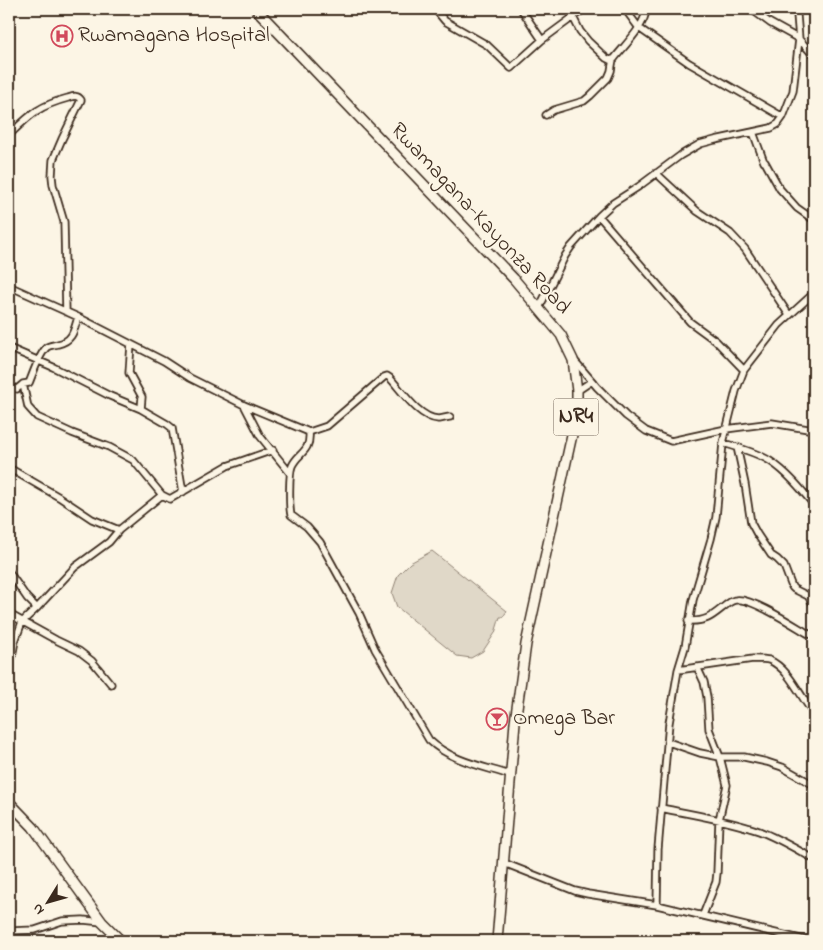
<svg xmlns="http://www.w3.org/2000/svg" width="823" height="950" viewBox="0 0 823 950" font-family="'Indie Flower',sans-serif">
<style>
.green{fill:#e0d8c8;stroke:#8e8173}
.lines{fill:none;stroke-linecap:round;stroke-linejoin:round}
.minor-casing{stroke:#3b2a1e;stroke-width:9}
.trunk-casing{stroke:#3b2a1e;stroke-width:12}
.minor{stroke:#fcf5e5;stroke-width:5.5}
.trunk{stroke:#fcf5e5;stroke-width:9}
.labels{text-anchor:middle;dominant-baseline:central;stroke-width:4.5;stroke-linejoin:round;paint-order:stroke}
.shield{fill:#fcf5e5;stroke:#75675a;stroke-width:1}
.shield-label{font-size:21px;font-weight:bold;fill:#3b2a1e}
.poi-label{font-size:22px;fill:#3b2a1e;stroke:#fcf5e5;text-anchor:start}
.street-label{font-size:22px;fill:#3b2a1e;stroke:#fcf5e5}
</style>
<rect width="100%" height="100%" fill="#fcf5e5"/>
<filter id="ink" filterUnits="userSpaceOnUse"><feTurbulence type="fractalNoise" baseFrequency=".02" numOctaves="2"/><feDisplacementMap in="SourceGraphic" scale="10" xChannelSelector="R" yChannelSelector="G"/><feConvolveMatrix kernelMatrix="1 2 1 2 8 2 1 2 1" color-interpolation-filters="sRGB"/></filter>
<g filter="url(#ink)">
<path class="green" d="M432 551 507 611 503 617H500L495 633 483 651 471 658 457 656 397 607 392 593 398 575 410 563Z"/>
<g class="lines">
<g class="minor-casing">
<path id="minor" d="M435 9 445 21 487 45 511 68 542 40 584 9
M521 9 542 40
M569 9 580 31 588 41 606 58 610 60 614 59C623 47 646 25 646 9
M625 9 639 28 689 63 783 117
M751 9 770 23 799 39 814 56
M546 115 554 110 584 101 590 96 608 78 611 71 613 59
M754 132H753L764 162H765L780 189 797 208 814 220
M9 135C30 115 38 106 68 98 74 96 78 95 81 100L62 139 53 160 52 176 53 185 64 222 66 312
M656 173 697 211 730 233 745 249 789 315
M599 216 690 322 716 341 744 370
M9 286 78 317 164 361 190 378 244 405 260 436 290 473
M539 308 565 256 571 247 599 216 613 203 638 187 681 155 700 144 715 140 771 128 778 124 783 117 793 91 799 39 797 15 795 9
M131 344 129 373 142 397 141 409
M9 348 53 367 110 396 141 409 167 424 172 428 183 492
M574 360 592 381
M23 384 28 407 37 417 72 433 109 447 133 460 162 495
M9 387 17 389 23 384 29 383C33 374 39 354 47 347 50 345 55 345 58 344 73 341 74 330 78 317
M577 391 592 381 597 387 626 416 646 431 671 441 726 429 772 423 814 430
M244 405 309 432
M450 417C447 417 442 419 438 419 419 418 402 391 390 378L387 376 384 377 327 426 309 432C311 453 298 452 292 466 289 473 289 507 291 515L307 527 320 542 359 613 375 649 429 740C451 761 482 766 510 775
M723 443C737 447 758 453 770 461 787 472 801 489 814 505
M737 447 745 484 751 523 757 534 771 555 777 559 784 566 792 587 794 589 808 596 814 605
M9 468 59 497 92 519 119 530
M9 572 27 598 37 608
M9 614 56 640 79 651 92 661 111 684
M688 621C707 622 712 616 726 605 729 603 732 600 736 600 751 597 795 626 809 634L814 635
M697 667 704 682 707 697 709 729 720 757 727 785 719 820 717 873 716 882 703 915
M678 670 753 659C758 659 764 659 769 660 789 668 801 698 814 714
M9 673 15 641 22 622 37 608 75 567 109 542 119 530 162 495 170 499 227 466 273 450
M668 742 700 753 720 757H744L767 762 782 767 814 785
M661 808C694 815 728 820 759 831 778 838 796 849 814 859
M504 863 575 891 588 894 657 905 809 941
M657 905 658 849 669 723 678 670 685 647 693 600 711 539 716 517 723 443 736 391 744 370 779 325 814 293
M9 931 35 930 62 921 83 920 102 922"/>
</g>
<g class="trunk-casing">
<path id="trunk" d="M256 9 514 279 561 335 573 360 577 391V412L526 644 515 722 497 941
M9 802 33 827 102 922 121 941"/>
</g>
<use href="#minor" class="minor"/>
<use href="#trunk" class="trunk"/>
</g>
</g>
<defs>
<g id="hospital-ring" transform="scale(1.125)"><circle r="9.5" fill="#fcf5e5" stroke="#d1495b" stroke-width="1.5"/><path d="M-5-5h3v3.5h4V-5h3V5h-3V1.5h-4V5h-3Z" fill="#d1495b"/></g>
<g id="bar-ring" transform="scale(1.125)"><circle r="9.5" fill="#fcf5e5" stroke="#d1495b" stroke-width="1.5"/><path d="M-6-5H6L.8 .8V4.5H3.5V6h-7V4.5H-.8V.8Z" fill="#d1495b"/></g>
</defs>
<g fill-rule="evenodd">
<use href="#hospital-ring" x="62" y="36"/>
<use href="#bar-ring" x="497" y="719"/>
</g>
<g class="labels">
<rect class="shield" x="553.5" y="398.5" width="45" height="37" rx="4"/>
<g class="shield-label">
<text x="576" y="417">NR4</text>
</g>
<g class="poi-label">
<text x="78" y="36">Rwamagana Hospital</text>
<text x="513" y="719">Omega Bar</text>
</g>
<g class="street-label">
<text transform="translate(480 219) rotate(47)">Rwamagana-Kayonza Road</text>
</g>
</g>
<rect width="823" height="950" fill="none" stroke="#fcf5e5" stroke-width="30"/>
<rect x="15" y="15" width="793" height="920" fill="none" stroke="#3b2a1e" stroke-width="2" filter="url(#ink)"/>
<g transform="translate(48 902) rotate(233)" stroke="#fcf5e5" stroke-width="4" paint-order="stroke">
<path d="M0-4L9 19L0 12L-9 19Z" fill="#3b2a1e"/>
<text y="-8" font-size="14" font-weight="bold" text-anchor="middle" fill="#3b2a1e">N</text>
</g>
</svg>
